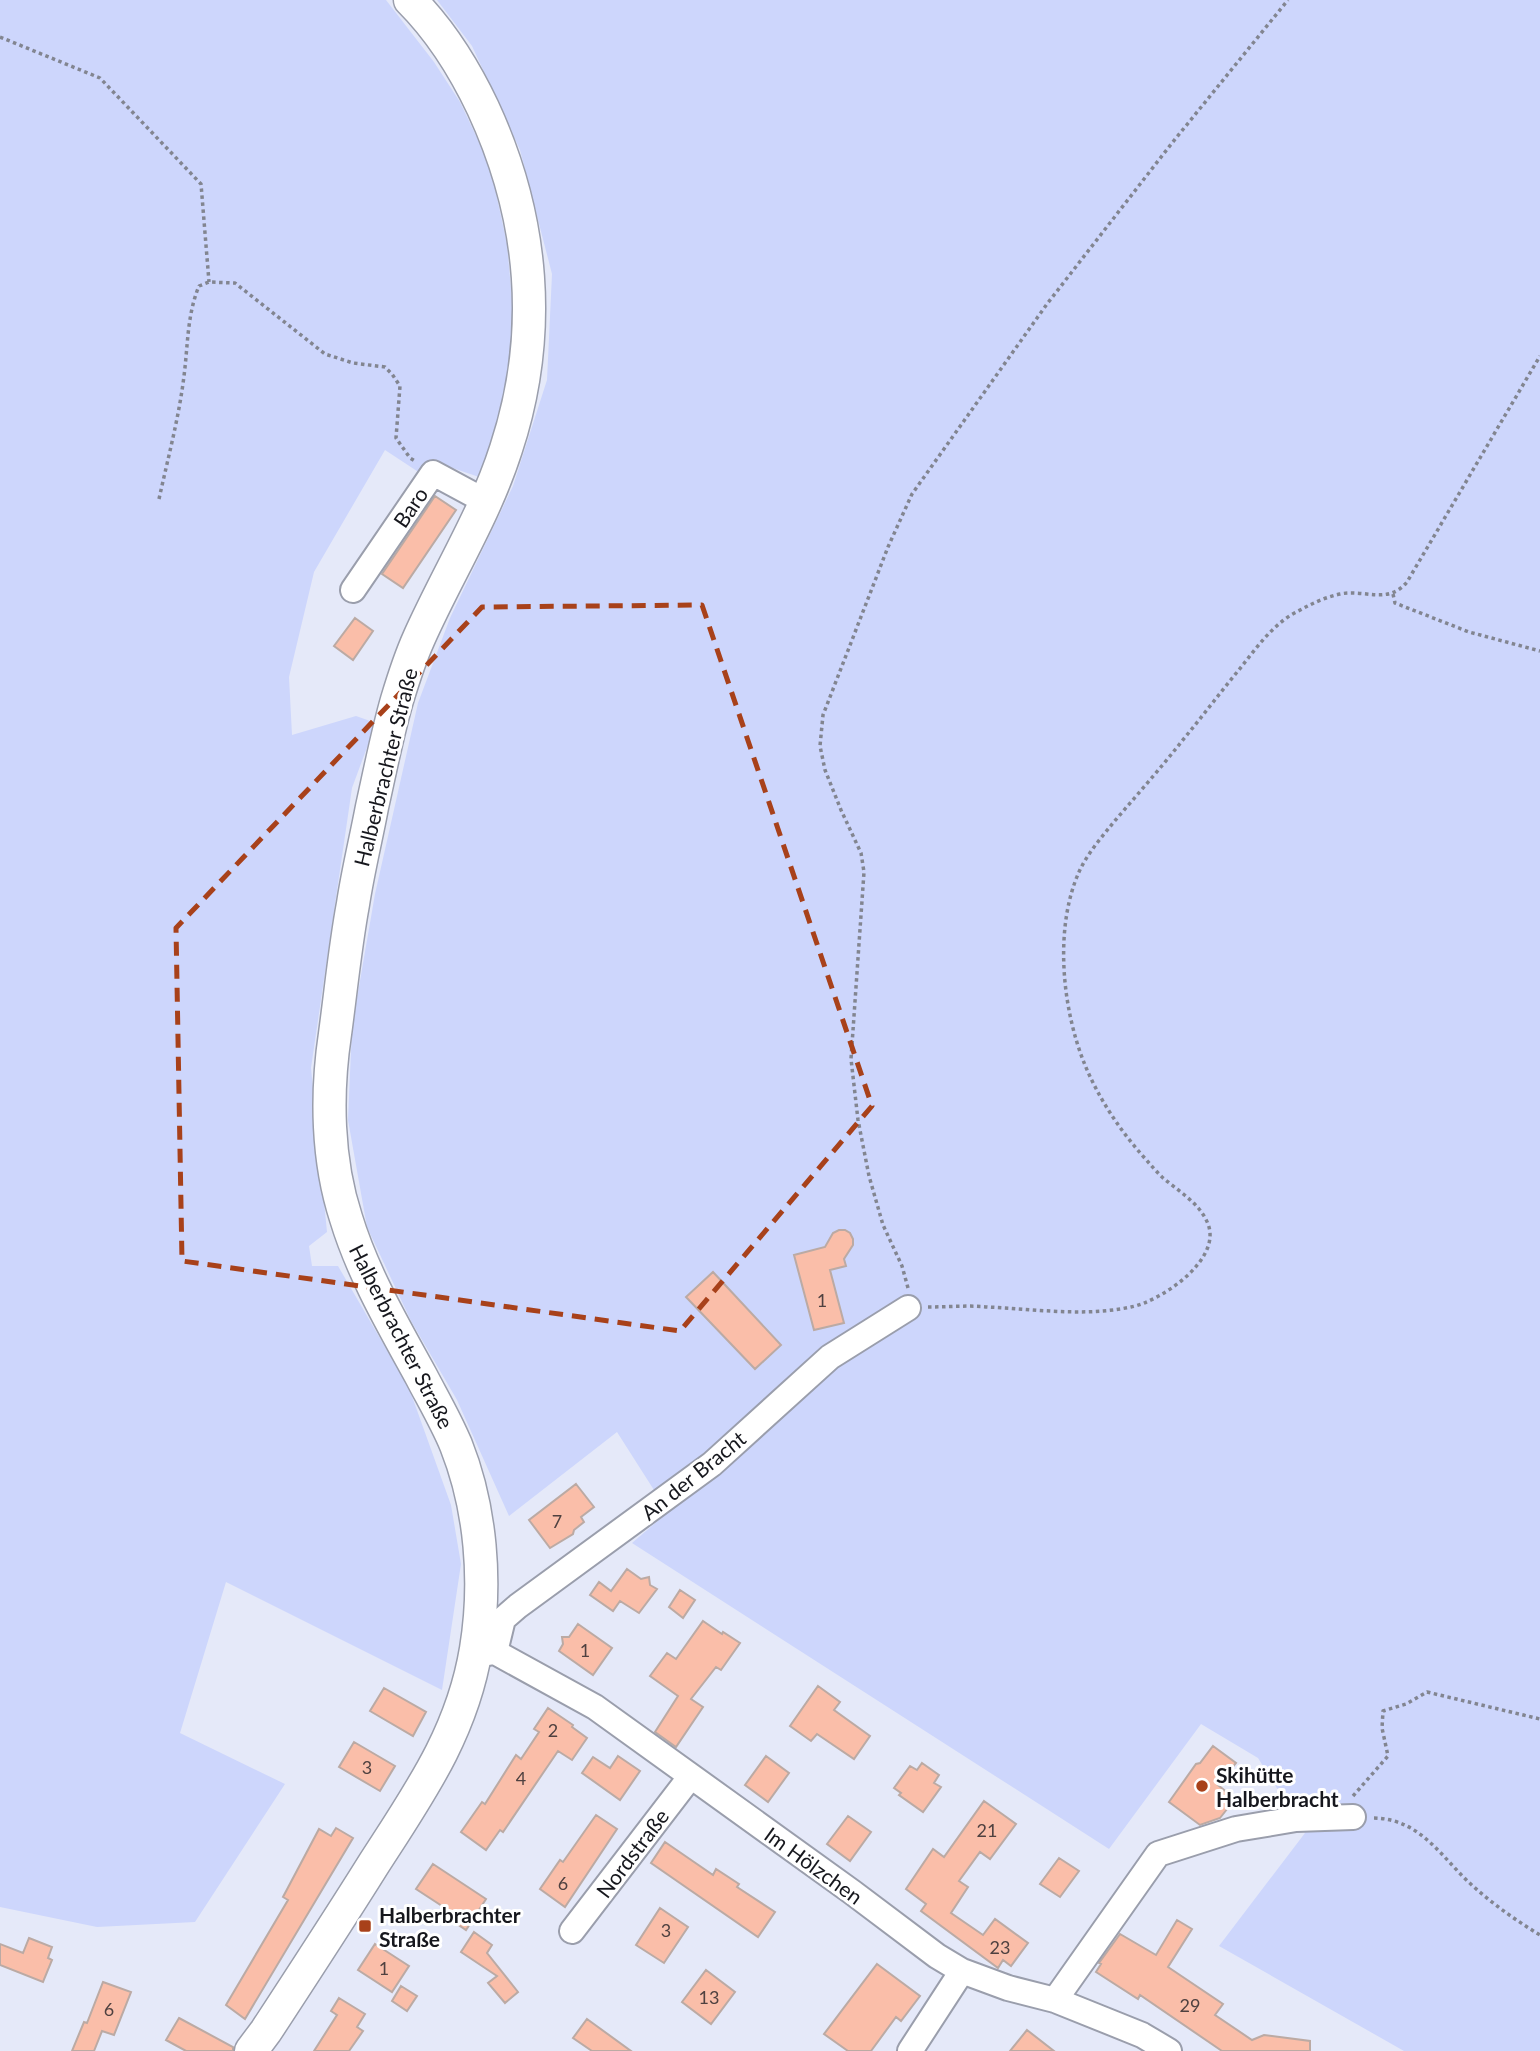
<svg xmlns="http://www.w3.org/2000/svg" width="1540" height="2051" viewBox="0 0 1540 2051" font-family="Lato,sans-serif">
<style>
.green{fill:#cdd6fc}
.building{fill:#fabea9;stroke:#bbaaa4;stroke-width:2}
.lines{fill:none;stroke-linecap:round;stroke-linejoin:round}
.minor-casing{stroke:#9a9eac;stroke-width:28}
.major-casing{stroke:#9a9eac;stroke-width:35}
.path{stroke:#828590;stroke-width:3.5;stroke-dasharray:3.5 3.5;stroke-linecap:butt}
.minor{stroke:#fff;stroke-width:24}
.major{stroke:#fff;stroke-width:32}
.marked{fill:none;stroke:#a8411a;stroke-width:5;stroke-dasharray:14 9;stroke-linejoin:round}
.poi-dot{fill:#a8411a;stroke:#fff;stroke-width:2.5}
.labels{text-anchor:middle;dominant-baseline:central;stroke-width:6;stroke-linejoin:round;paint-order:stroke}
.number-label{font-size:18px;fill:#4f4140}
.street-label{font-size:21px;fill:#16171d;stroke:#fff}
.poi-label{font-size:21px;font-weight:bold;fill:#16171d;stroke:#fff;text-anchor:start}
</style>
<rect width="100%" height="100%" fill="#e5e9f9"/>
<path class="green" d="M0 0H386L434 62 460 102 490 165 507 244 514 323 500 421 479 477 432 461 423 475 385 450 314 572 289 677 292 735 356 716 376 723 352 788 311 1068 327 1232 309 1246 312 1266H338L409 1388 451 1505 461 1564 442 1690 226 1582 180 1733 285 1784 195 1922 97 1927 0 1907Z
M437 0H1540V2051H1404L1219 1946 1305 1833 1258 1758 1201 1724 1109 1849 632 1543 668 1512 617 1432 509 1516 457 1400 411 1321 367 1227 348 1120 352 1027 375 894 418 703 450 618 513 486 547 380 552 274 520 150 472 46Z"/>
<path class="building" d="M435 496 456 510 403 588 382 574Z
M355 618 373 631 353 660 334 646Z
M839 1230H845L850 1233 853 1239V1245L844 1259 846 1266 830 1270 844 1323 814 1330 794 1255 825 1247 833 1233Z
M713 1272 781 1345 755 1369 686 1297Z
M576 1484 594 1507 581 1517 584 1522 574 1530 573 1534 550 1548 529 1520Z
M627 1569 641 1579 649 1577 650 1585 657 1589 639 1613 620 1601 613 1611 590 1595 599 1582 611 1591Z
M680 1590 695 1600 683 1618 669 1607Z
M703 1621 722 1634 723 1632 740 1643 721 1670 716 1667 691 1699 703 1707 676 1747 655 1732 678 1696 650 1676 667 1653 676 1659Z
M578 1624 612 1648 593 1675 559 1651 563 1644 562 1637H569Z
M818 1686 840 1702 834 1710 870 1736 854 1759 817 1734 811 1741 790 1726Z
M384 1688 426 1712 413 1736 370 1711Z
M548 1708 573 1725 572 1727 587 1738 572 1760 558 1751 503 1832 500 1830 486 1850 461 1832 482 1802 485 1804 516 1755 521 1759 539 1732 534 1729Z
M354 1742 395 1766 380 1791 339 1767Z
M1213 1746 1236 1763 1218 1785 1235 1799 1220 1818 1200 1825 1169 1802 1196 1764 1200 1763Z
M618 1756 640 1771 620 1800 582 1773 593 1757 610 1768Z
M766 1756 789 1773 768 1802 745 1785Z
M922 1763 939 1775 934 1783 941 1787 923 1812 899 1795 901 1793 894 1788 910 1766 917 1770Z
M984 1801 1016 1824 990 1859 980 1852 959 1881 968 1887 951 1913 983 1935 995 1919 1028 1943 1011 1966 1003 1960 998 1968 921 1911 926 1904 906 1889 933 1849 944 1857Z
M596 1815 617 1829 565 1907 540 1889 560 1860 563 1862Z
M848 1816 871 1832 850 1861 827 1844Z
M336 1828 353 1838 245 2019 226 2005 288 1900 283 1897 319 1829 331 1836Z
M665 1842 713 1875 716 1869 739 1884 737 1887 775 1912 758 1937 651 1863Z
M1059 1858 1079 1871 1060 1897 1040 1884Z
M433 1864 486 1899 466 1930 441 1913 445 1908 416 1889Z
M660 1908 688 1927 664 1963 636 1945Z
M1177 1920 1192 1929 1168 1967 1223 2004 1215 2015 1252 2040 1264 2035 1310 2041V2051H1222L1140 1995 1138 1999 1096 1972 1101 1964 1099 1963 1120 1934 1156 1955Z
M474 1932 492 1945 487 1953 518 1992 505 2003 488 1983 497 1976 461 1952Z
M29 1938 52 1947 48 1958 52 1960 43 1982 0 1965V1944L23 1953Z
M375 1944 409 1966 392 1992 358 1970Z
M877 1964 920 1996 901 2021 896 2017 871 2051H848L824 2034Z
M706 1970 735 1992 711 2024 682 2002Z
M103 1982 131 1992 114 2035 102 2031 94 2051H72L84 2022 87 2023Z
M401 1986 417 1996 407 2011 392 2001Z
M339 1998 365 2014 357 2027 363 2031 349 2051H314L337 2015 331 2011Z
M179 2018 233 2047V2051H186L166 2040Z
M587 2019 631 2051H592L573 2038Z
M1027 2030 1054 2051H1010Z"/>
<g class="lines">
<g class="minor-casing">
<path id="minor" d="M353 590 433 473 485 501
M495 1652 503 1619 518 1606 712 1464 830 1357 908 1308
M475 1655 495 1652 595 1707 852 1892 937 1956 962 1971 1008 1988 1055 2000 1142 2035 1169 2051
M572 1931 691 1776
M1055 2000 1158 1854 1236 1829 1296 1819 1353 1817
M910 2051 962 1971"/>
</g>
<g class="major-casing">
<path id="major" d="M251 2051 266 2031C302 1976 338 1921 373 1865 418 1795 462 1734 476 1649 487 1582 481 1508 456 1445 446 1421 433 1399 421 1376 393 1325 363 1274 346 1218 327 1160 326 1094 335 1034 341 990 345 947 353 904 358 871 366 839 372 807 380 771 387 735 397 700 403 680 410 658 419 638 447 575 485 515 506 449 544 334 534 218 483 108 464 68 441 31 410 0"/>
</g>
<path class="path" d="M0 37 100 78 201 184 209 282
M159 499C168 458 179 417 184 376 188 345 187 315 199 286L209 282 235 283 325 354 353 363 385 367 392 374 400 386 396 438 410 458 415 461
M1393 594 1395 603 1469 632 1540 651
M908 1288 902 1266 883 1225 869 1176 858 1120 851 1059 864 872 861 853 841 810 825 770 820 746 823 715 888 547 912 494 1047 304 1172 143 1288 0
M928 1307C948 1307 968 1305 988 1307 1035 1309 1083 1317 1131 1307 1161 1301 1222 1260 1208 1224 1200 1203 1178 1191 1162 1177 1155 1170 1149 1163 1142 1155 1119 1129 1098 1097 1085 1065 1062 1009 1054 928 1079 872 1087 854 1101 838 1113 823 1136 796 1160 769 1182 741 1201 718 1219 694 1238 671 1254 651 1269 629 1291 615 1307 606 1322 598 1340 594 1365 589 1388 605 1407 582L1540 356
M1353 1796 1388 1756 1382 1728 1383 1711 1406 1704 1427 1692 1540 1719
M1374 1818C1422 1819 1442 1859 1474 1887 1494 1905 1517 1921 1540 1935"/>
<use href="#minor" class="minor"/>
<use href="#major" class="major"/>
</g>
<path class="marked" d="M702 605 872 1106 680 1331 182 1261 176 928 482 607Z"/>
<g class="poi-dot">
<circle cx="1202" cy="1786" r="7"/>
<rect x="358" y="1919" width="14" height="14" rx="3.5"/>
</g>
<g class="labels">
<g class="number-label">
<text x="822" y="1300">1</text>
<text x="557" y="1521">7</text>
<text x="585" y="1650">1</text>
<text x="553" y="1730">2</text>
<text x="367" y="1767">3</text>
<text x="521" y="1778">4</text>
<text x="987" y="1830">21</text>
<text x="563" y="1883">6</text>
<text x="666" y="1930">3</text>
<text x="1000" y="1947">23</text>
<text x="384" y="1968">1</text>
<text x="709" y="1997">13</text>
<text x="1190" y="2005">29</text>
<text x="109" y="2009">6</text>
</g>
<g class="street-label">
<text transform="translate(410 507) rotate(-56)">Baro</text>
<text transform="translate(385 767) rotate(-76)">Halberbrachter Straße</text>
<text transform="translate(402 1336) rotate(63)">Halberbrachter Straße</text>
<text transform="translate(693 1475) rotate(-39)">An der Bracht</text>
<text transform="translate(632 1853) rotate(-53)">Nordstraße</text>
<text transform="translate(814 1865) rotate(36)">Im Hölzchen</text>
</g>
<g class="poi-label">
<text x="1216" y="1774">Skihütte<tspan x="1216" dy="24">Halberbracht</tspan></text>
<text x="379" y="1914">Halberbrachter<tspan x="379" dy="24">Straße</tspan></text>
</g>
</g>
</svg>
